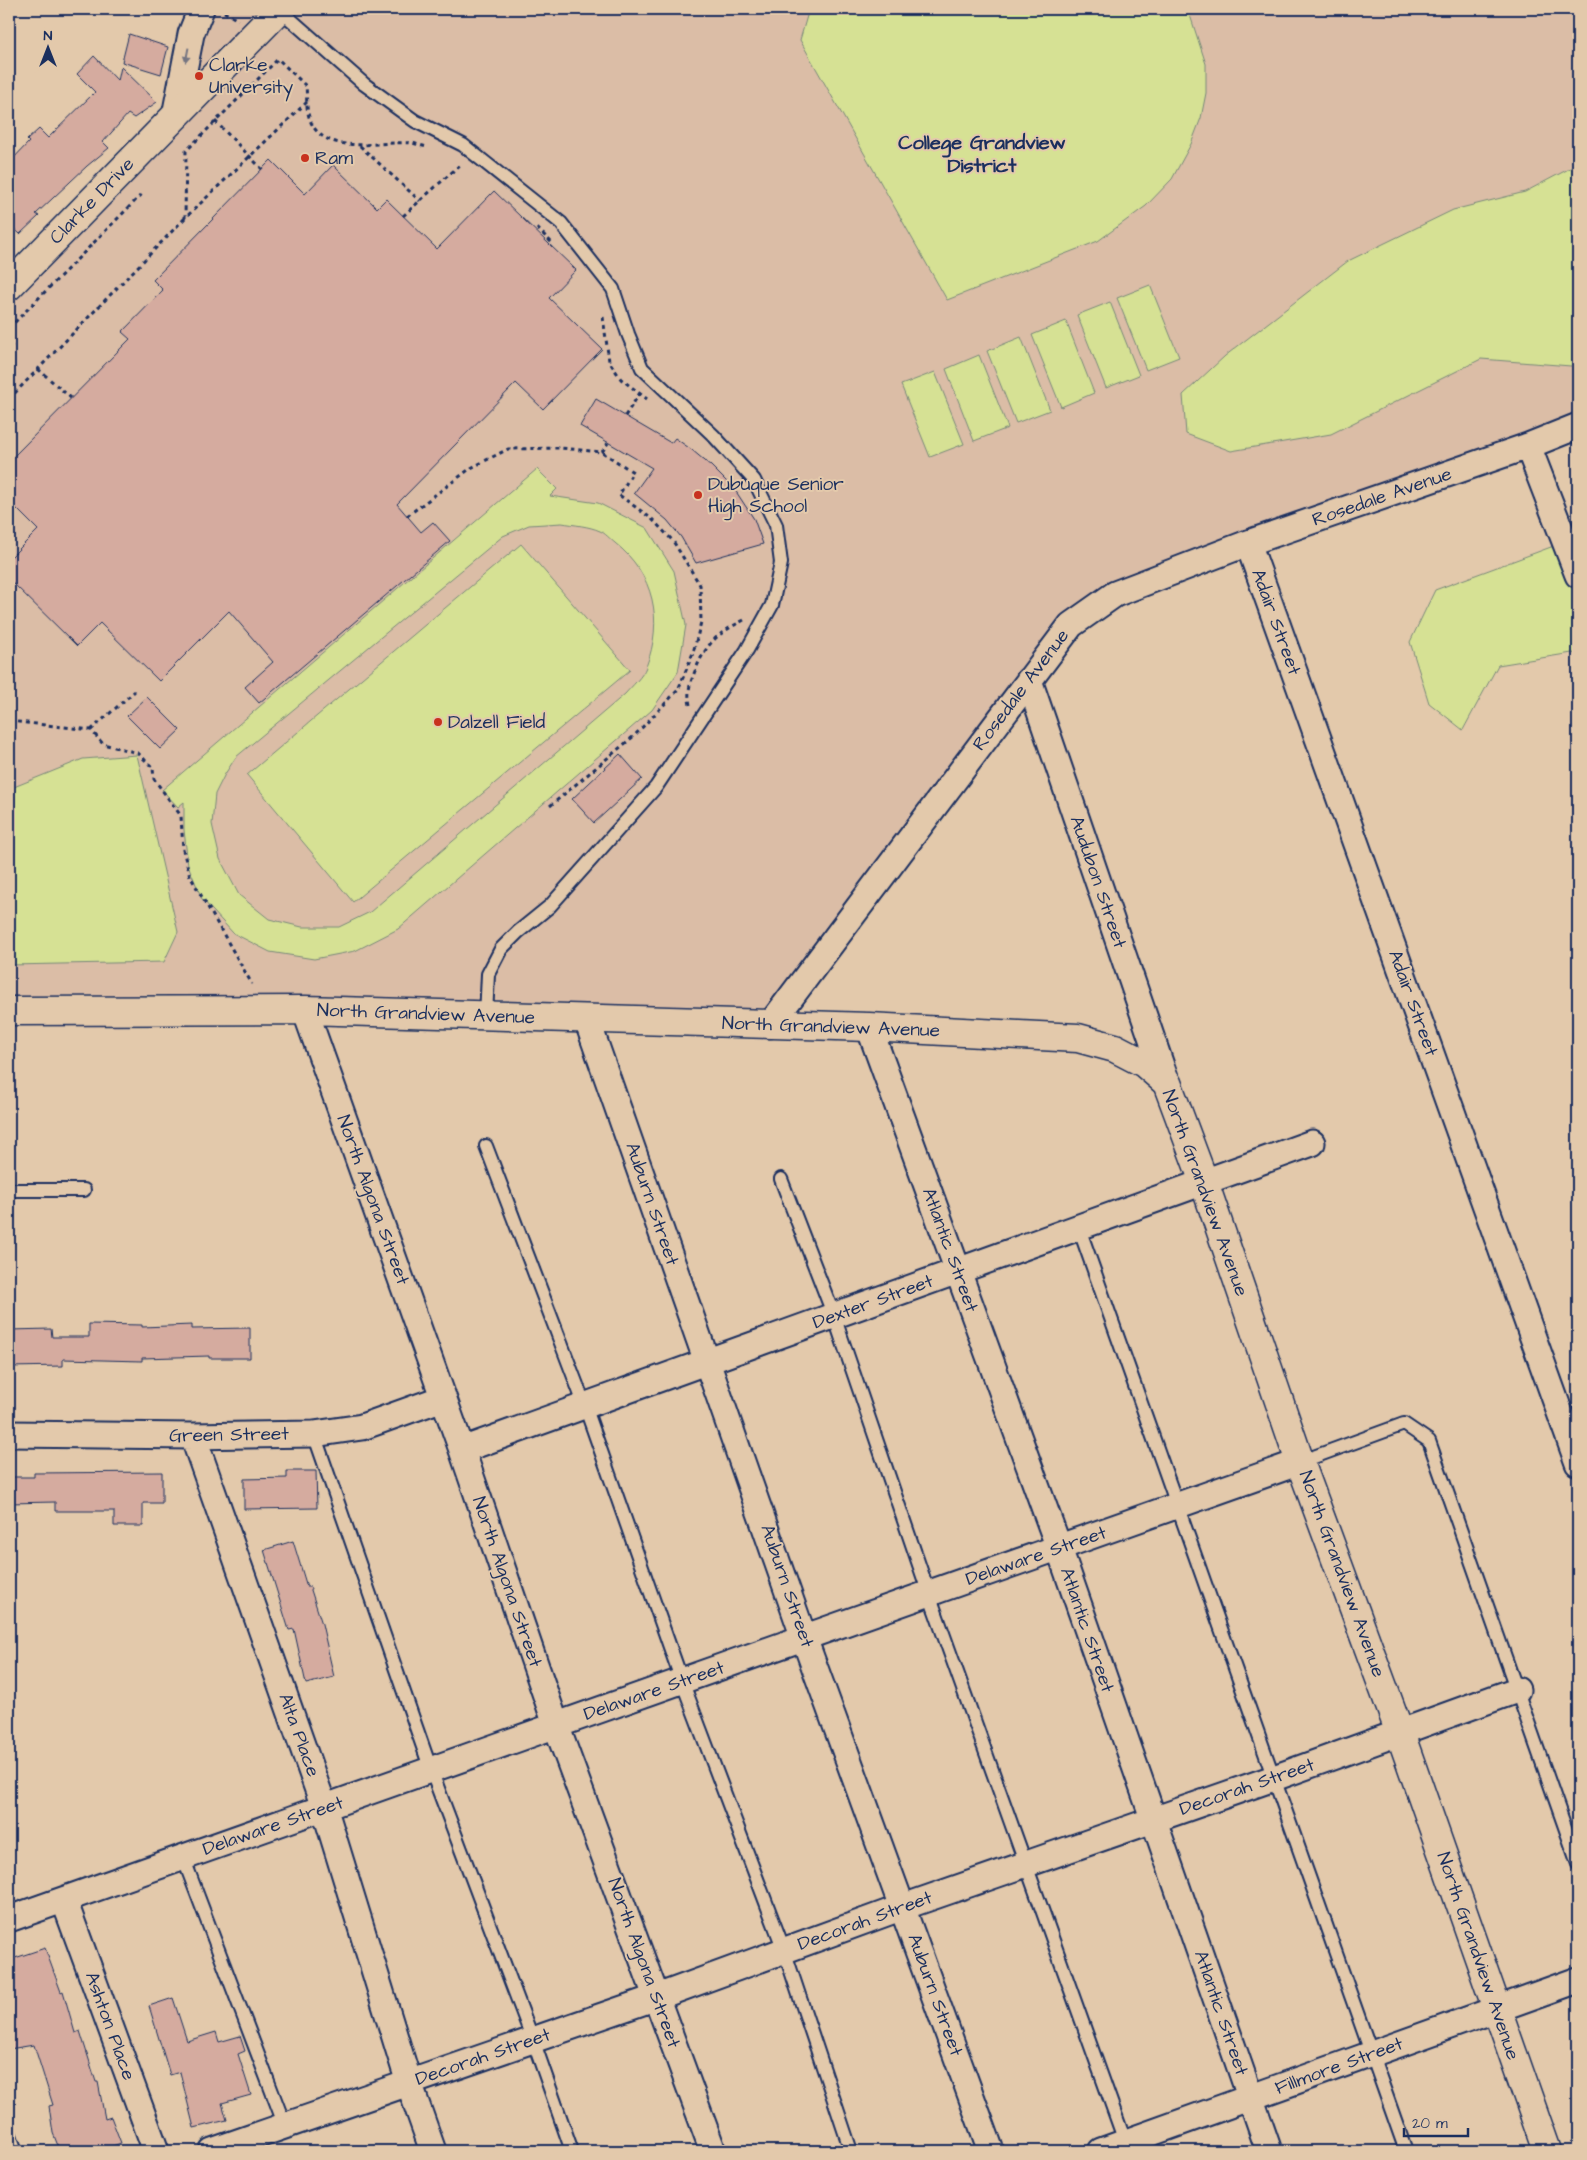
<svg xmlns="http://www.w3.org/2000/svg" width="1587" height="2160" viewBox="0 0 1587 2160" font-family="'Architects Daughter',sans-serif">
<style>
.built{fill:#dbbda6}
.green{fill:#d6e194;stroke:#788879;fill-rule:evenodd}
.building{fill:#d5ab9f;stroke:#1b2f5e}
.lines{fill:none;stroke-linecap:round;stroke-linejoin:round}
.lane-casing{stroke:#1b2f5e;stroke-width:16}
.street-casing{stroke:#1b2f5e;stroke-width:29}
.secondary-casing{stroke:#1b2f5e;stroke-width:31}
.path{stroke:#1b2f5e;stroke-width:3;stroke-dasharray:4 4;stroke-linecap:butt}
.lane{stroke:#e3c9ab;stroke-width:12}
.street{stroke:#e3c9ab;stroke-width:25}
.secondary{stroke:#e3c9ab;stroke-width:28}
.oneway{fill:#757481}
.poi-dot{fill:#c8321e;stroke:#e3c9ab;stroke-width:2}
.labels{text-anchor:middle;dominant-baseline:central;stroke-width:4;stroke-linejoin:round;paint-order:stroke}
.poi-label{font-size:19px;fill:#1b2f5e;stroke:#e3c9ab;text-anchor:start}
.street-label{font-size:19px;fill:#1b2f5e;stroke:#e3c9ab}
.neighbourhood-label{font-size:20px;font-weight:bold;fill:#1b2f5e;stroke:#e3c9ab}
</style>
<rect width="100%" height="100%" fill="#e3c9ab"/>
<filter id="ink" filterUnits="userSpaceOnUse"><feTurbulence type="fractalNoise" baseFrequency=".02" numOctaves="2"/><feDisplacementMap in="SourceGraphic" scale="10" xChannelSelector="R" yChannelSelector="G"/><feConvolveMatrix kernelMatrix="1 2 1 2 8 2 1 2 1" color-interpolation-filters="sRGB"/></filter>
<g filter="url(#ink)">
<path class="built" d="M201 9H1578V419L1071 625 770 1025 9 1013V286L175 116Z"/>
<path class="green" d="M809 9H1188L1206 64V93L1201 118 1191 144 1172 179 1146 206 1098 241 947 300 800 40Z
M1578 164V364L1571 366 1481 359 1331 434 1231 451 1186 434 1183 395 1225 356 1348 261 1453 210 1525 192Z
M1150 285 1179 357 1146 370 1117 298Z
M1110 302 1139 375 1106 388 1077 315Z
M1066 321 1094 393 1061 407 1032 335Z
M1021 337 1050 410 1016 423 987 351Z
M979 355 1008 428 974 441 946 369Z
M935 372 964 444 930 457 901 385Z
M537 469 557 489 550 496 598 503 647 528 674 571 686 625 678 672 652 710 398 929 355 951 314 959 270 952 233 933 202 899 188 865 184 830V802L178 807 162 790ZM562 523C574 525 589 526 600 531 605 533 610 539 615 543 654 574 664 620 646 667 643 676 632 686 625 694L370 912 339 927H302L269 919 239 895 220 859 212 824 215 794 225 774 236 757 503 536 529 525Z
M1578 537V654L1572 653 1498 665 1463 730 1429 703 1410 642 1435 590Z
M521 544 630 670 353 902 247 775Z
M137 755 178 932 164 962 9 965V789L83 759Z"/>
<path class="building" d="M129 34 168 47 161 74 122 62Z
M94 56 118 81 121 67 157 102 134 118 128 114 103 142 109 148 87 166 36 214 39 216 20 234 9 224V163L29 142 27 140 39 129 48 138 95 92 77 74Z
M271 160 305 194 333 165 377 208 386 199 437 249 494 191 576 270 549 298 602 349 543 409 516 383 397 504 421 532 433 522 450 541 259 703 245 687 273 662 229 611 159 681 100 623 77 646 9 579V559L38 530 9 501V461L130 339 122 332 163 290 153 280Z
M596 399 671 443 675 438 692 450 711 466 735 490 754 519 763 544 696 563 681 537 667 520 634 493 652 468 580 426Z
M147 697 180 730 160 749 127 716Z
M620 754 642 779 594 823 572 799Z
M89 1324 142 1325V1327L192 1325V1329L250 1328V1358H209V1356L142 1358V1361L63 1359V1366L9 1367V1330L51 1329 52 1337H89Z
M287 1471H316L317 1508 244 1509V1479L287 1478Z
M162 1472V1503H143V1526H114V1511H55V1502L9 1503V1477H34V1473Z
M293 1541 307 1587H310L322 1624 334 1677 306 1684 294 1629 289 1630 264 1550Z
M45 1948 61 1992 63 1991 75 2033 80 2031 96 2082H98L105 2119 111 2117 121 2143 99 2151H60L53 2133 49 2106 53 2105 34 2045 9 2049V1960Z
M173 1998 187 2041 216 2032 219 2042 240 2036 245 2051 238 2054 251 2095 222 2103 227 2120 194 2128 180 2072 170 2075 149 2006Z"/>
<g class="lines">
<g class="lane-casing">
<path id="lane" d="M280 10 364 84 415 121 463 145 561 223 613 289 628 334 642 368 713 435 754 480 776 525 781 563 772 605 747 650 656 787 550 906 518 932 501 949 488 974 486 1016
M486 1146 585 1406 682 1681 784 1950 851 2151
M781 1179 834 1316 929 1594 1127 2147
M9 1190H84
M1079 1228 1406 2151
M314 1434 431 1770 533 2040 572 2151
M1300 1462 1404 1424 1429 1441 1578 1864
M183 1857 285 2126
M9 2133 16 2151"/>
</g>
<g class="street-casing">
<path id="street" d="M175 116 191 34 201 9
M1528 446 1578 575
M1248 543 1578 1463
M1029 680 1167 1083
M305 1010 462 1450 556 1725 713 2151
M587 1020 804 1638 991 2151
M770 1025 1071 625 1115 594 1248 543 1528 446 1578 426
M869 1027 1059 1548 1269 2151
M9 1434 193 1436 314 1434 362 1427 443 1398
M193 1436 324 1807 409 2083 433 2151
M462 1450 1312 1143
M64 1900 156 2151
M9 1919 1300 1462
M212 2151 657 1997 903 1907 1274 1778 1517 1690
M1101 2151 1578 1980"/>
</g>
<g class="secondary-casing">
<path id="secondary" d="M9 286 280 9
M9 1011 305 1010 869 1027 1078 1038 1115 1048 1144 1063 1167 1083 1204 1182 1300 1462 1400 1733 1547 2151"/>
</g>
<path class="path" d="M224 12 238 20
M307 102 185 218 186 151 278 59 306 86C307 94 306 104 308 113 318 160 379 140 412 143 417 144 422 146 427 147
M215 121 262 169
M360 146 420 201
M403 216 461 164
M537 228 554 245
M603 317 609 361 621 379 647 399
M9 328 143 193
M9 344 14 349
M38 369 71 398
M9 399 185 218
M625 416 640 393
M407 516 471 468 508 449 560 448 602 452 608 443
M690 705C687 691 690 684 695 671 707 642 717 634 744 620
M9 721 91 730 103 744 138 753 153 768 154 779 181 816 183 850 190 876 252 984
M91 730 135 691
M550 806 634 736 678 690 693 653 701 622 700 585 673 541 652 519 619 495 633 472 602 452"/>
<use href="#lane" class="lane"/>
<use href="#street" class="street"/>
<use href="#secondary" class="secondary"/>
</g>
<defs><path id="oneway-solid" d="M-6-.8H1V-3.2L6.5 0L1 3.2V.8H-6Z" transform="scale(1.25)"/></defs>
<use class="oneway" href="#oneway-solid" transform="translate(187 55) rotate(101)"/>
</g>
<g class="poi-dot">
<circle cx="199" cy="76" r="5"/>
<circle cx="305" cy="158" r="5"/>
<circle cx="698" cy="495" r="5"/>
<circle cx="438" cy="722" r="5"/>
</g>
<g class="labels">
<g class="poi-label">
<text x="209" y="65">Clarke<tspan x="209" dy="22">University</tspan></text>
<text x="315" y="158">Ram</text>
<text x="708" y="484">Dubuque Senior<tspan x="708" dy="22">High School</tspan></text>
<text x="448" y="722">Dalzell Field</text>
</g>
<g class="street-label">
<text transform="translate(92 201) rotate(-46)">Clarke Drive</text>
<text transform="translate(1382 497) rotate(-19)">Rosedale Avenue</text>
<text transform="translate(1276 622) rotate(70)">Adair Street</text>
<text transform="translate(1021 690) rotate(-53)">Rosedale Avenue</text>
<text transform="translate(1098 882) rotate(71)">Audubon Street</text>
<text transform="translate(1413 1003) rotate(70)">Adair Street</text>
<text transform="translate(426 1014) rotate(2)">North Grandview Avenue</text>
<text transform="translate(831 1027) rotate(2)">North Grandview Avenue</text>
<text transform="translate(1205 1193) rotate(70)">North Grandview Avenue</text>
<text transform="translate(373 1200) rotate(70)">North Algona Street</text>
<text transform="translate(652 1204) rotate(71)">Auburn Street</text>
<text transform="translate(950 1250) rotate(70)">Atlantic Street</text>
<text transform="translate(873 1302) rotate(-20)">Dexter Street</text>
<text transform="translate(229 1435) rotate(-1)">Green Street</text>
<text transform="translate(1036 1556) rotate(-19)">Delaware Street</text>
<text transform="translate(1342 1574) rotate(70)">North Grandview Avenue</text>
<text transform="translate(507 1582) rotate(71)">North Algona Street</text>
<text transform="translate(787 1586) rotate(71)">Auburn Street</text>
<text transform="translate(1087 1630) rotate(71)">Atlantic Street</text>
<text transform="translate(654 1691) rotate(-19)">Delaware Street</text>
<text transform="translate(299 1735) rotate(70)">Alta Place</text>
<text transform="translate(1247 1787) rotate(-19)">Decorah Street</text>
<text transform="translate(273 1826) rotate(-19)">Delaware Street</text>
<text transform="translate(865 1921) rotate(-20)">Decorah Street</text>
<text transform="translate(1478 1956) rotate(71)">North Grandview Avenue</text>
<text transform="translate(644 1963) rotate(70)">North Algona Street</text>
<text transform="translate(935 1995) rotate(70)">Auburn Street</text>
<text transform="translate(1221 2013) rotate(71)">Atlantic Street</text>
<text transform="translate(110 2026) rotate(70)">Ashton Place</text>
<text transform="translate(483 2057) rotate(-19)">Decorah Street</text>
<text transform="translate(1339 2066) rotate(-20)">Fillmore Street</text>
</g>
<g class="neighbourhood-label">
<text x="982" y="143">College Grandview<tspan x="982" dy="23">District</tspan></text>
</g>
</g>
<rect width="1587" height="2160" fill="none" stroke="#e3c9ab" stroke-width="30"/>
<rect x="15" y="15" width="1557" height="2130" fill="none" stroke="#1b2f5e" stroke-width="2" filter="url(#ink)"/>
<g transform="translate(48 48)" stroke="#e3c9ab" stroke-width="4" paint-order="stroke">
<path d="M0-4L9 19L0 12L-9 19Z" fill="#1b2f5e"/>
<text y="-8" font-size="14" font-weight="bold" text-anchor="middle" fill="#1b2f5e">N</text>
</g>
<path d="M1404 2128v8h64v-8" fill="none" stroke="#1b2f5e" stroke-width="2.5"/>
<text x="1412" y="2128" font-size="15" fill="#1b2f5e" stroke="#e3c9ab" stroke-width="4" paint-order="stroke">20 m</text>
</svg>
